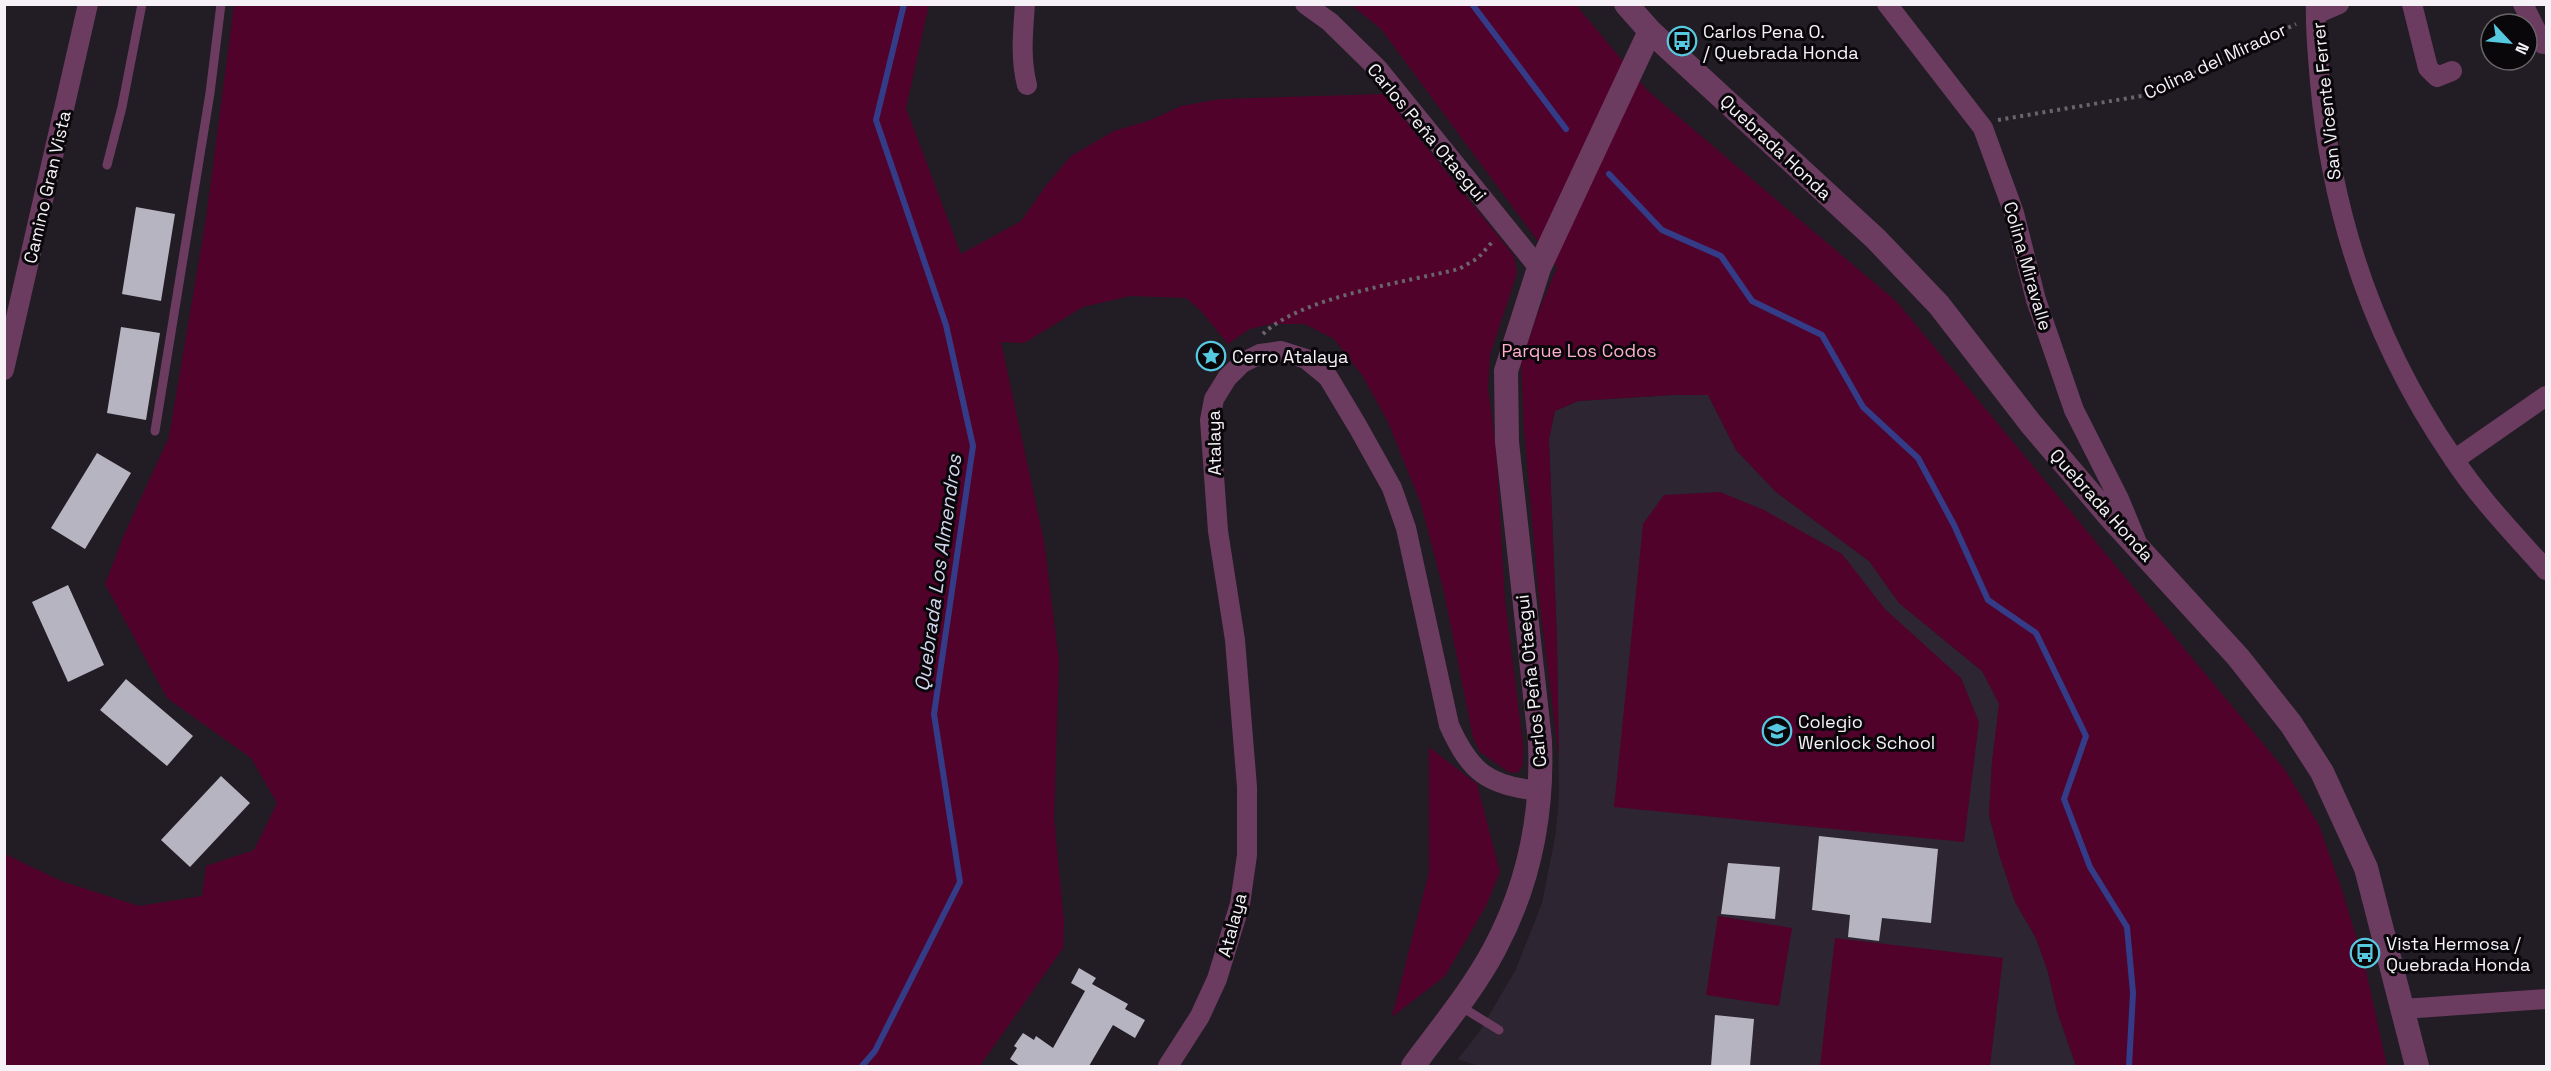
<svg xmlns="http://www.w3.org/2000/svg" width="2551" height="1071" viewBox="0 0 2551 1071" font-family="'Space Grotesk',sans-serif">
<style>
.built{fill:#2e2532}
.green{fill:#50022b}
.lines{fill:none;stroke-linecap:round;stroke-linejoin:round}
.stream{stroke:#343c88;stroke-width:6}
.building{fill:#b6b4c1}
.path{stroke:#6a656c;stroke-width:4;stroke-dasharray:3 4.5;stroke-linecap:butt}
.service{stroke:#6b3c60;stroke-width:9}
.minor{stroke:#6b3c60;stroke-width:20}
.tertiary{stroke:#6b3c60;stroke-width:24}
.labels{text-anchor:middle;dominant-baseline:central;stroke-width:6;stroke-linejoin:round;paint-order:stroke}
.poi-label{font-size:18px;fill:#f5f1f7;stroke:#0a070b;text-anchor:start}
.street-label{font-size:18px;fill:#f5f1f7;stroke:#0a070b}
.park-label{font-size:18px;fill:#fcb0cb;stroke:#0a070b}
.water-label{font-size:20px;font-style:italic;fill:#d1d6ed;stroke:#0a070b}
</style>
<rect width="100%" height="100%" fill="#221c24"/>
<path class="built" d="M1673 395H1708L1736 450 1776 492 1869 561 1899 603 1982 671 2000 704 1992 762 1989 816 2000 857 2015 902 2036 938 2048 972 2057 1011 2076 1066H1478L1458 1059 1480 1031 1516 969 1542 903 1556 832 1559 795 1557 640 1549 439 1555 411 1578 401Z"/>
<path class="green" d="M234 5H929L906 108 961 254 1021 221 1045 187 1071 156 1114 131 1151 120 1181 106 1221 99 1384 94 1514 256 1517 273 1490 355 1488 388 1496 451 1505 600 1523 745V764L1519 772 1510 773 1480 752 1473 738 1444 592 1421 504 1388 422 1362 375 1334 339 1305 324H1271L1250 329 1228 344 1201 311 1186 298 1130 296 1083 307 1024 343 1001 342 1044 541 1059 661 1054 818 1064 923 1063 948 980 1066H5V854L61 881 139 906 202 896 206 866 254 850 277 803 251 758 167 698 105 584 124 535 169 437 206 219Z
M1351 5H1576L1648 91 1897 302 2285 770 2319 825 2343 893 2365 966 2387 1066H2076L2057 1011 2048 972 2036 938 2015 902 2000 857 1989 815 1992 762 1999 704 1982 671 1899 603 1869 561 1776 492 1736 450 1708 395H1673L1578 401 1555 411 1549 439 1557 640 1559 758 1539 598 1524 430 1521 364 1537 315 1557 267 1381 29Z
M1720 492 1764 510 1842 554 1885 609 1961 678 1979 722 1964 842 1614 807 1643 524 1664 495Z
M1429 747 1477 784 1500 872 1486 906 1445 976 1392 1017 1429 872Z
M1718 916 1792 928 1779 1006 1706 995Z
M1835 938 2003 958 1990 1066H1820Z"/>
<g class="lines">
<path class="stream" d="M1472 4 1566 129
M1609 174 1662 230 1721 256 1752 301 1822 335 1863 407 1918 458 1954 525 1988 600 2036 633 2086 736 2064 799 2090 867 2127 927 2133 993 2129 1066
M862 1066 875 1051 960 882 934 714 973 446 946 325 876 120 904 4"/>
</g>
<path class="building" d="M136 207 175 214 161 301 122 294Z
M121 327 160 333 146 420 107 413Z
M97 453 131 473 85 549 51 528Z
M68 585 104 665 68 682 32 602Z
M126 679 193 736 167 766 100 710Z
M221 776 250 803 190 867 161 840Z
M1819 836 1938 849 1931 923 1882 918 1879 941 1848 937 1850 915 1812 910Z
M1728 863 1780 867 1775 919 1721 914Z
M1079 968 1096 978 1092 984 1128 1004 1125 1009 1145 1020 1135 1038 1113 1025 1089 1066H1020L1010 1059 1017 1048 1014 1046 1023 1033 1034 1040 1036 1036 1053 1048 1085 991 1071 983Z
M1715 1015 1754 1019 1750 1066H1711Z"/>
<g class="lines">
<path class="path" d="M1998 120 2147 95 2296 24
M1263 334C1301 297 1405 282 1459 269L1478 258 1493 241"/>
<path class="service" d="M107 165 122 107 142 4
M155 431 210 93 221 4
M1460 1006 1499 1030"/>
<path class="minor" d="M1025 4C1023 32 1020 58 1027 85
M1305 4 1330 22 1379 70 1539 268
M1887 4 1983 128 2014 213 2036 300 2074 410 2119 499 2136 540
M2316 4C2315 30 2318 56 2320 82 2332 218 2376 346 2453 458 2480 499 2514 534 2546 570
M2412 4 2428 68 2437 77 2452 71
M2523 4 2543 44
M2316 14 2339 4
M4 370 88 4
M2454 460 2546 396
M2403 1009 2546 999
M1168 1066 1200 1016 1217 979 1240 904 1247 855V787L1235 640 1218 531 1210 420 1214 399 1227 378 1242 363 1260 354 1281 351 1306 359 1328 377 1358 427 1392 488 1406 528 1449 725C1470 772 1488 786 1540 791"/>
<path class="tertiary" d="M1626 4 1650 31 1876 239 1939 305 2031 424 2111 518 2238 657 2291 724 2322 772 2366 868 2417 1066
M1413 1066C1441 1028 1472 991 1494 950 1529 885 1543 814 1540 741L1507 442 1506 371 1539 268 1650 31"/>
</g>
<defs>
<g id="bus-ring" transform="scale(1.5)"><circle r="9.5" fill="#0a070b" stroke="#56c9e1" stroke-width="1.5"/><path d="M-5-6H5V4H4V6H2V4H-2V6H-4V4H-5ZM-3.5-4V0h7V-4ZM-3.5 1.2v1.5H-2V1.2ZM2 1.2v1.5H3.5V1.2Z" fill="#56c9e1"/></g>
<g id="sight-ring" transform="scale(1.5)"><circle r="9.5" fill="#0a070b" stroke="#56c9e1" stroke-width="1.5"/><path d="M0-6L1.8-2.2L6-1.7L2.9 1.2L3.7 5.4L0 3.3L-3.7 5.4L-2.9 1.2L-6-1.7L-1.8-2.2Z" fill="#56c9e1"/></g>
<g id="school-ring" transform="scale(1.5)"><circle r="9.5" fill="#0a070b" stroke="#56c9e1" stroke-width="1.5"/><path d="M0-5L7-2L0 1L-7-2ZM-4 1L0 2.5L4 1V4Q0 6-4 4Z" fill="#56c9e1"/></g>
</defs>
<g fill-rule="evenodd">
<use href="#bus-ring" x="1682" y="41"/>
<use href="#sight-ring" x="1211" y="356"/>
<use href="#school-ring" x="1777" y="731"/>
<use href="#bus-ring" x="2365" y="953"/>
</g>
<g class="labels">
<g class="poi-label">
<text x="1703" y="31">Carlos Pena O.<tspan x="1703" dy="21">/ Quebrada Honda</tspan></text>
<text x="1232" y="356">Cerro Atalaya</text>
<text x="1798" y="721">Colegio<tspan x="1798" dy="21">Wenlock School</tspan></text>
<text x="2386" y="943">Vista Hermosa /<tspan x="2386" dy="21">Quebrada Honda</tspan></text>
</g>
<g class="street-label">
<text transform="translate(2215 61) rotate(-25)">Colina del Mirador</text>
<text transform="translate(2326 101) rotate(-96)">San Vicente Ferrer</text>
<text transform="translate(1427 132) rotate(50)">Carlos Peña Otaegui</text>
<text transform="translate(1776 147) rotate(43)">Quebrada Honda</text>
<text transform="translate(47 187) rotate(-77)">Camino Gran Vista</text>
<text transform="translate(2028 266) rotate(74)">Colina Miravalle</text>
<text transform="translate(1214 443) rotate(-91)">Atalaya</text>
<text transform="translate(2102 505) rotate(48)">Quebrada Honda</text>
<text transform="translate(1531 681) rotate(-96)">Carlos Peña Otaegui</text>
<text transform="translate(1232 925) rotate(-75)">Atalaya</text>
</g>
<g class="park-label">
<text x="1579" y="350">Parque Los Codos</text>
</g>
<g class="water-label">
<text transform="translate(938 573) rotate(-82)">Quebrada Los Almendros</text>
</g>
</g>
<rect width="2551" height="1071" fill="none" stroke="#f5f1f7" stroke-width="12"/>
<g transform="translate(2509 42) rotate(116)"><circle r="28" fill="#0a070b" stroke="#686569" stroke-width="1.5"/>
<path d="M0-4.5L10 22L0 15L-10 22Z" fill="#56c9e1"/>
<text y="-9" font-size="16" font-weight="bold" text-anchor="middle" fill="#f5f1f7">N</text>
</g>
</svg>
